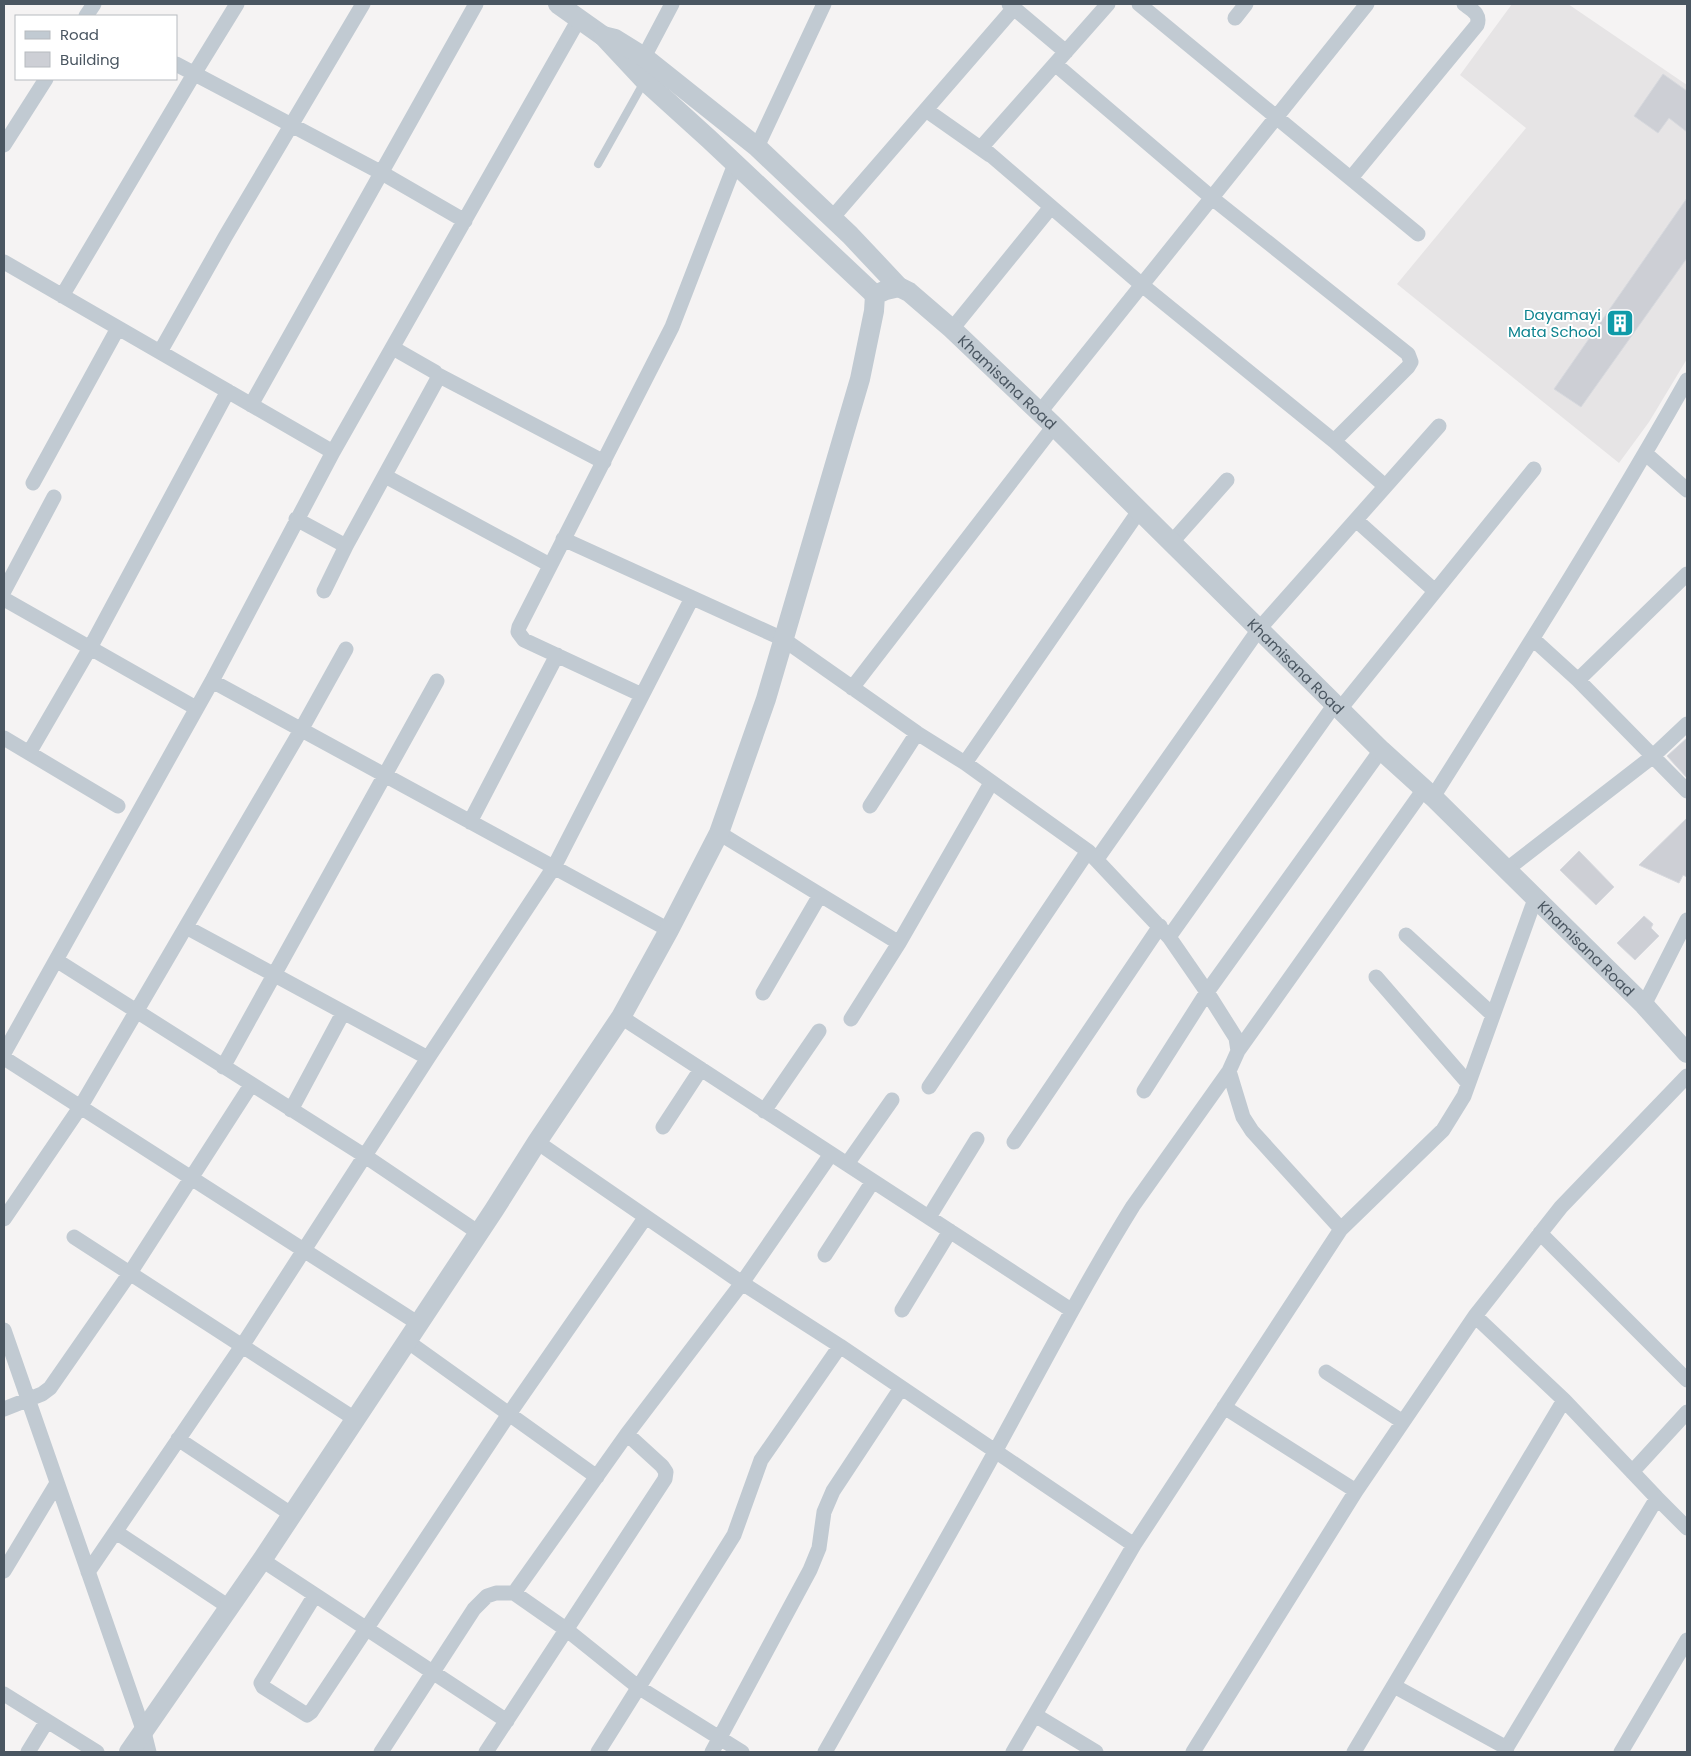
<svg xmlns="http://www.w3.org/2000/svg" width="1691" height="1756" viewBox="0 0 1691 1756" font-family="Poppins,sans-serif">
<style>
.education{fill:#e6e4e5}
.building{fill:#cdcfd5;stroke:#d7d9de}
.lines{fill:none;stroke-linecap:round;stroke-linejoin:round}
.service{stroke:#c1cad2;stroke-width:8}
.minor{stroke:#c1cad2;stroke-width:15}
.tertiary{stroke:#c1cad2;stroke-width:20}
.labels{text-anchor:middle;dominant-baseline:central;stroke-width:4;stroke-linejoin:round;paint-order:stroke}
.culture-label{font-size:15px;fill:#0d838f;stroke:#fff;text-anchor:end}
.street-label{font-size:15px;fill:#4a5661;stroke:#fff}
</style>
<rect width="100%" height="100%" fill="#f5f3f3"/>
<path class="education" d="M1512 4H1568L1687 85V359L1649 422 1619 463 1397 284 1526 128 1460 75Z"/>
<path class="building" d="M1663 74 1687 91V132L1669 118 1658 133 1634 116Z
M1687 198V258L1581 407 1554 389Z
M1687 738V778L1667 756Z
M1687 818V877L1683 875 1679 883 1639 865Z
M1579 851 1614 887 1596 905 1560 870Z
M1644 916 1653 924 1651 928 1659 936 1635 960 1617 943Z"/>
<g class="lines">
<path class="service" d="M598 164 644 82"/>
<path class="minor" d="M1009 4 1066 52
M1108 4 986 142 984 146 985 150 1142 285 1334 441 1385 486
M1139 4 1418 234
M86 16 94 4
M1235 18 1246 4
M644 57 672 4
M176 64 382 173 465 221
M1055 64 1212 198 1408 354 1411 362 1408 367 1334 441
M926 110 990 155
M4 145 46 79
M757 147 824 4
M1351 178 1477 25C1481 14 1472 10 1464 4
M832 218 1014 8
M4 262 333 452
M62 296 194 74 237 4
M952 329 1051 207
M160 352 225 237 363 4
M438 375 604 462
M251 405 476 4
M1040 412 1367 4
M1646 454 1687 490
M385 476 550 565
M33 483 118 328
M296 519 346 546
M1356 520 1435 591
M563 539 783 639 917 733 965 763 1088 851 1169 937 1207 992 1236 1038 1238 1051 1229 1071 1243 1117 1252 1131 1341 1229
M1171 543 1227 480
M4 591 54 497
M324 591 346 546 438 378 435 372 393 348
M4 599 196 708
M1533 639 1578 680 1687 791
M1578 680 1687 574
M212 681 669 930
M852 688 1054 426
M642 695 524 640 518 632 519 627 672 327 735 164
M1340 709 1534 469
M4 738 118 806
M29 753 90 648 228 391
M965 763 1139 511
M1433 797C1520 659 1607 522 1687 380
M870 806 917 733
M470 822 557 655
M719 833 899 943
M1097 859 1259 629 1439 426
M1506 870 1652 757 1687 724
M186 927 428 1058
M1406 935 1493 1015
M1169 937 1335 704
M56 960 365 1156 479 1233
M1376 977 1468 1083
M763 993 820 895
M1644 1005 1687 920
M621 1017 1071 1310
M851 1019 899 943 991 783
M1238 1051 1424 789
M4 1053 212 681 333 452 579 19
M4 1058 419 1324
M223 1067 437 681
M929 1087 1088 851
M1144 1091 1207 992 1381 750
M291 1110 343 1013
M764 1111 819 1031
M663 1127 701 1069
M537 1142 742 1283 840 1346 1134 1545
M1014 1142 1160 926
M847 1164 892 1100
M929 1217 977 1139
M4 1219 81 1106 301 730 346 649
M1540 1233 1687 1380
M74 1237 355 1419
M825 1255 873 1181
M902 1310 950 1231
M1475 1316 1564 1400 1657 1498 1687 1528
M4 1330 144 1732 149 1752
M407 1341 597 1477
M1326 1372 1403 1422
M1224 1407 1356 1491
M4 1409 42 1394 50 1388 130 1273 251 1085
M178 1439 291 1514
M1632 1472 1687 1412
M116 1532 229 1607
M262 1560 507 1721
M4 1571 57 1483
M88 1572 242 1346 428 1058 554 867 692 598
M514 1593 627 1434 742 1283 831 1154
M315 1595 261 1683 263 1687 307 1715 311 1712 509 1414 645 1218
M1394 1686 1507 1748
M4 1694 97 1752
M1035 1715 1096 1752
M28 1752 47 1721
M381 1752 474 1609 487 1596 496 1593H514L567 1630 638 1687 742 1752
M486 1752 665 1479 666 1472 662 1466 627 1434
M598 1752 734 1535 761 1460 840 1346
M712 1752 810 1570 819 1548 824 1512 833 1491 901 1388
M825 1752C882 1651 941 1551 996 1450 1041 1368 1084 1285 1133 1206L1229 1071
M1013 1752 1134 1545 1341 1229 1443 1130 1464 1096 1535 899
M1193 1752 1356 1491 1475 1316 1561 1207 1687 1076
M1354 1752 1564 1400
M1504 1752 1657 1498
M1621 1752 1687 1640"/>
<g class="tertiary">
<path d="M558 4 603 36 645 81 709 139 875 295"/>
<path id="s1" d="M603 36 615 39 644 57 757 147 850 235 899 287 909 292 952 329 1054 426 1381 750 1433 797 1644 1005 1687 1053"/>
<path d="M129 1752 262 1560 494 1210 537 1142 621 1017 669 930 719 833 766 699 860 379 874 311 875 295 886 290 899 287"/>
</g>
</g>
<defs>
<g id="building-square" transform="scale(1.4375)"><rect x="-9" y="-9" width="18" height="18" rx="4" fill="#0f9aa8" stroke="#fff"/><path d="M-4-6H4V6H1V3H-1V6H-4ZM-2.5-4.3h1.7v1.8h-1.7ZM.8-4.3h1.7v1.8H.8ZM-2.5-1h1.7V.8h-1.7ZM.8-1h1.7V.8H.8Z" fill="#fff"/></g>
</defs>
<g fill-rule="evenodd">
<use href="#building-square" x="1620" y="323"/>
</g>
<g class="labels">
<g class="culture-label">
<text x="1601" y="314">Dayamayi<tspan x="1601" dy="17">Mata School</tspan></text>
</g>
<g class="street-label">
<text stroke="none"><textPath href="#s1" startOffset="535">Khamisana Road</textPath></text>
<text stroke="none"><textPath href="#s1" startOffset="940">Khamisana Road</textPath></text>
<text stroke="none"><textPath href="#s1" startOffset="1345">Khamisana Road</textPath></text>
</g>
</g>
<rect width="1691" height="1756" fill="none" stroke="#4a5661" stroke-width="10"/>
<rect x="15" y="15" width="162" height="65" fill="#ffffff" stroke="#b7bbc0"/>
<rect x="25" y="31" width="25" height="8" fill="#c1cad2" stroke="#b7bbc0"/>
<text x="60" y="40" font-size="15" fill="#4a5661">Road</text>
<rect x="25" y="52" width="25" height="15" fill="#cdcfd5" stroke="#b7bbc0"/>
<text x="60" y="65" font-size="15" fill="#4a5661">Building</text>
</svg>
